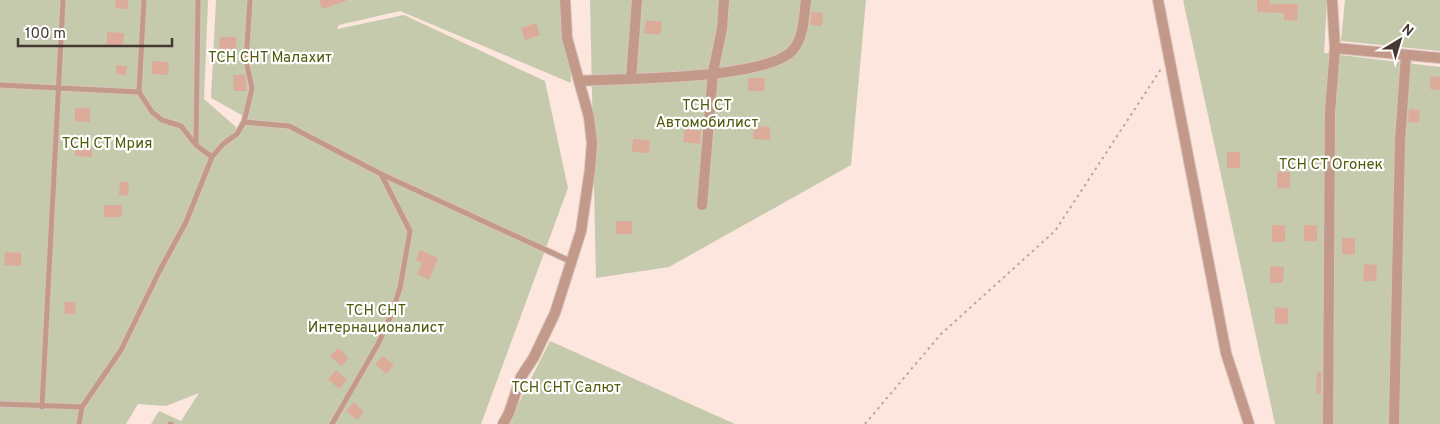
<svg xmlns="http://www.w3.org/2000/svg" width="1440" height="424" viewBox="0 0 1440 424" font-family="Overpass,sans-serif">
<style>
.green{fill:#c6caac}
.building{fill:#ddab99}
.lines{fill:none;stroke-linecap:round;stroke-linejoin:round}
.lane-casing{stroke:#d7c3bc;stroke-width:7}
.street-casing{stroke:#d7c3bc;stroke-width:12}
.path{stroke:#baa7a0;stroke-width:2;stroke-dasharray:2.5 4;stroke-linecap:butt}
.lane{stroke:#c39989;stroke-width:5}
.street{stroke:#c39989;stroke-width:10}
.labels{text-anchor:middle;dominant-baseline:central;stroke-width:4.5;stroke-linejoin:round;paint-order:stroke}
.park-label{font-size:15px;fill:#535a0e;stroke:#fff}
</style>
<rect width="100%" height="100%" fill="#fce6de"/>
<path class="green" d="M0 0H208L204 99 236 127 235 129 247 118 211 98 216 0H567L571 83 400 11 339 25 337 29 404 15 545 81 568 188 481 424H151L159 411 181 421 199 393 166 406 138 404 126 424H0Z
M590 0H866L851 165 669 267 596 278Z
M1183 0H1327L1324 53 1440 67V424H1275Z
M1345 0H1440V51L1341 41Z
M550 341 735 424H508Z"/>
<path class="building" d="M116 0H128V9L115 8Z
M319 0H346V1L322 9Z
M1257 0H1270V4H1298L1297 21 1284 20V13L1257 12Z
M812 12 823 13 822 26 810 25Z
M646 20 662 22 660 35 644 33Z
M536 23 540 35 525 40 521 28Z
M107 32 124 33 123 46 107 45Z
M220 37H236V50H219Z
M152 61 169 62 168 75 152 74Z
M116 65 127 66 126 75 116 74Z
M233 75H245L247 91H234Z
M1431 76 1440 77V90L1430 89Z
M748 78H765L764 91H748Z
M75 108H90V122L75 121Z
M1409 109 1420 110 1419 123 1408 122Z
M754 126 770 127V140L753 139Z
M685 129 701 131 700 144 683 142Z
M633 139 650 140 649 153 632 152Z
M75 145 92 146V157L75 156Z
M1227 152H1240V168H1227Z
M1277 172H1290V188H1277Z
M120 182H129L128 196 119 195Z
M104 205H122V217H104Z
M616 221H632V234H616Z
M1272 225H1285V242H1272Z
M1304 225H1317V241H1304Z
M1342 238H1355V255L1342 254Z
M420 250 438 258 429 280 417 274 422 263 416 260Z
M5 252 21 253V266L4 265Z
M1364 264 1377 265 1376 281H1363Z
M1270 266 1284 267 1283 283H1270Z
M64 302H75L76 314H65Z
M1275 307 1288 308V324H1275Z
M338 348 349 358 341 366 330 356Z
M383 356 394 365 386 374 375 364Z
M336 370 347 380 339 389 328 379Z
M1317 372H1321V394H1316Z
M354 402 364 412 357 420 346 411Z"/>
<g class="lines">
<g class="lane-casing">
<path id="lane" d="M144 0 139 92 152 112 162 120 181 126 196 145 212 157
M0 85 139 92
M244 122 289 126 381 174 572 262
M196 144 198 0
M0 404 82 407
M42 407 63 0
M79 424 82 407 121 350 160 270 186 222 212 157 223 144 237 134 244 122 252 88 246 61 250 0
M170 424H171
M332 424 378 344 390 318 400 288 410 231 381 174"/>
</g>
<g class="street-casing">
<path id="street" d="M1158 0 1226 353 1249 424
M1335 48 1440 58
M631 79 637 0
M580 81C624 78 763 80 792 51 804 38 804 16 806 0
M702 205 713 72 722 29 724 0
M503 424 509 413 521 377 534 357 555 313 581 231 590 169 592 143 589 117 567 38 565 0
M1328 424 1330 112 1335 48 1332 0
M1394 424 1400 141 1406 55"/>
</g>
<path class="path" d="M865 424 941 334 1055 231 1161 69"/>
<use href="#lane" class="lane"/>
<use href="#street" class="street"/>
</g>
<g class="labels">
<g class="park-label">
<text x="270" y="58">ТСН СНТ Малахит</text>
<text x="707" y="106">ТСН СТ<tspan x="707" dy="17">Автомобилист</tspan></text>
<text x="107" y="144">ТСН СТ Мрия</text>
<text x="1331" y="165">ТСН СТ Огонек</text>
<text x="376" y="311">ТСН СНТ<tspan x="376" dy="17">Интернационалист</tspan></text>
<text x="566" y="388">ТСН СНТ Салют</text>
</g>
</g>
<g transform="translate(1400 40) rotate(38)" stroke="#ffffff" stroke-width="4" paint-order="stroke">
<path d="M0-4L9 19L0 12L-9 19Z" fill="#453732"/>
<text y="-8" font-size="14" font-weight="bold" text-anchor="middle" fill="#453732">N</text>
</g>
<path d="M18 38v8h154v-8" fill="none" stroke="#453732" stroke-width="2.5"/>
<text x="25" y="38" font-size="15" fill="#453732" stroke="#ffffff" stroke-width="4" paint-order="stroke">100 m</text>
</svg>
